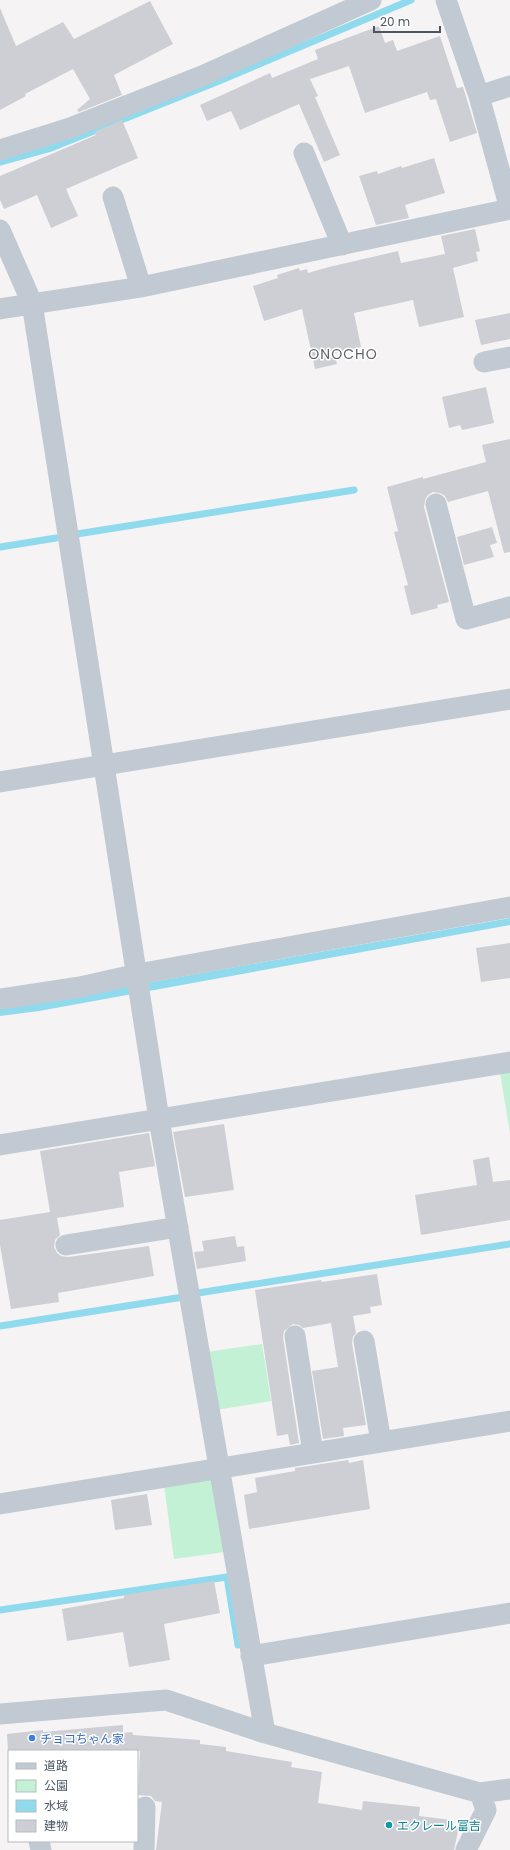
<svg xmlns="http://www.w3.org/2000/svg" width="510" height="1850" viewBox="0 0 510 1850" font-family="Poppins,'Noto Sans JP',sans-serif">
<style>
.green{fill:#c3f1d5}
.water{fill:#90daee}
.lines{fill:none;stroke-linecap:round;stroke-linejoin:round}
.stream{stroke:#90daee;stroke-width:7}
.building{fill:#cdcfd5}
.minor{stroke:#c1cad2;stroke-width:21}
.shop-dot{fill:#3f7fe0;stroke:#fff;stroke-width:1.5}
.culture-dot{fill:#0f9aa8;stroke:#fff;stroke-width:1.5}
.labels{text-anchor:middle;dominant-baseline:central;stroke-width:3;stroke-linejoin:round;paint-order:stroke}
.shop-label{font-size:12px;fill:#366cbe;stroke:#fff;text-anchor:start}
.culture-label{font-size:12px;fill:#0d838f;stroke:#fff;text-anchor:start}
.quarter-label{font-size:14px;letter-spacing:1px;fill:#5f6368;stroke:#fff}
</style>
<rect width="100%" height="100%" fill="#f5f3f3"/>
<path class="green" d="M510 1071V1133L500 1073Z
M262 1344 271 1401 216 1410 207 1352Z
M208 1477 215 1482 225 1552 174 1559 164 1485Z"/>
<path class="water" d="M510 918V925L39 1011 0 1016V1009Z"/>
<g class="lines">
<path class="stream" d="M0 162 51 148 219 81 411 0
M77 534 354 490
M0 547 56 538
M198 1293 510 1244
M0 1326 183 1297
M0 1610 227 1577 238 1645"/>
</g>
<path class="building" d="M150 1 173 44 114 75 122 95 79 112 77 110 90 99 73 69 25 94 26 96 0 110V8L16 46 63 22 74 39Z
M379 26 385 43 393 40 397 51 440 36 457 88 463 87 477 133 450 142 436 99 430 100 427 92 365 113 349 66 310 79 318 96 315 97 340 155 324 162 299 104 240 130 231 111 207 121 200 105 270 73 272 78 318 59 315 50Z
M122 120 138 158 66 189 78 216 51 228 37 195 4 209 0 200V176L96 135 94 132Z
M434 158 445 193 405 205 409 218 376 225 359 176 377 171 378 174 401 166 402 168Z
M475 229 480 251 476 252 478 261 453 268 464 317 419 327 413 300 354 313 361 347 334 353 337 364 315 369 302 309 264 321 253 286 278 278 277 275 299 268 300 271 307 269 308 273 329 267 398 251 401 263 445 254 441 236Z
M510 313V339L481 345 475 320Z
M486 387 494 423 462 430 460 425 449 428 442 397Z
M510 439V552L504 553 488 491 448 502 445 496 440 493 433 492 428 495 425 500 424 507 449 602 437 605 438 608 411 615 404 586 408 585 394 532 398 531 387 487 423 477V479L486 462 482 445Z
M492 527 497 543 490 545 494 557 464 565 457 537Z
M510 943V978L481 982 476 948Z
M224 1124 234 1190 185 1197 173 1132Z
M149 1133 155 1166 119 1172 124 1207 57 1218 60 1235 55 1240 54 1247 57 1253 61 1256 68 1257 149 1246 154 1276 58 1293 59 1302 11 1309 0 1245V1220L50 1212 40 1151Z
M489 1157 493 1182 510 1180V1220L421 1235 415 1195 477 1185 473 1160Z
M235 1236 237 1247 244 1246 246 1261 197 1269 194 1252 204 1251 202 1241Z
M377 1274 382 1305 370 1307 371 1313 353 1316 356 1333 353 1337 352 1343 366 1425 343 1428 344 1436 323 1439 312 1371 338 1367 331 1323 303 1328 299 1325 293 1324 284 1331 283 1337 299 1443 290 1445 288 1434 277 1436 255 1290 321 1280 322 1282Z
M348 1460 349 1463 363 1460 370 1509 249 1529 244 1495 257 1492 255 1478 295 1471V1468Z
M147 1494 152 1525 115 1530 111 1500Z
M214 1581 220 1613 164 1624 170 1660 129 1667 123 1632 67 1641 62 1609 124 1598V1595Z
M123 1725V1733L132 1732 133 1735 200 1740V1744L226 1747V1751L292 1762 291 1767 322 1772 318 1803 362 1810 363 1801 420 1807 419 1816 451 1820V1825L459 1826 454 1850H156L162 1802 155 1801 151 1796 138 1795 140 1751H8L7 1734 43 1730V1732Z"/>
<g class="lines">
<path class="minor" d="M446 0 479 96 510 209
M479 96 510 86
M0 150 70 128 202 76 371 0
M304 153 342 245
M113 197 141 287
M0 230 32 303 159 1119 265 1733
M0 309 141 287 510 209
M484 362 510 357
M436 504 466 619 510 607
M0 782 510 699
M0 999 80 987 138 974 510 907
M0 1145 510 1062
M66 1245 178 1227
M295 1336 313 1453
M364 1341 381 1442
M0 1504 510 1421
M251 1656 510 1613
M0 1714 166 1700 265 1733 480 1793 510 1789
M39 1841 41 1850
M144 1850 145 1807
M466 1850 486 1810 480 1793"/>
</g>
<circle class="shop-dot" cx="32" cy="1738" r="4"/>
<circle class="culture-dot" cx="389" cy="1825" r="4"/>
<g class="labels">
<g class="shop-label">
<text x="40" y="1738">チョコちゃん家</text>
</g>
<g class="culture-label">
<text x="397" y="1825">エクレール富吉</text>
</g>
<g class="quarter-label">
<text x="343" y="354">ONOCHO</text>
</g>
</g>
<rect x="8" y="1750" width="130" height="92" fill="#ffffff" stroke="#b7bbc0"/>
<rect x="16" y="1763" width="20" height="6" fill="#c1cad2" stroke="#b7bbc0"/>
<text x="44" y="1770" font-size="12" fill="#4a5661">道路</text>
<rect x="16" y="1780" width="20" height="12" fill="#c3f1d5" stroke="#b7bbc0"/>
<text x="44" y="1790" font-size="12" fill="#4a5661">公園</text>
<rect x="16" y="1800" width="20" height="12" fill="#90daee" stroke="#b7bbc0"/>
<text x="44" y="1810" font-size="12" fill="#4a5661">水域</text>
<rect x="16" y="1820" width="20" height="12" fill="#cdcfd5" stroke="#b7bbc0"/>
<text x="44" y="1830" font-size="12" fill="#4a5661">建物</text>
<path d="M374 26v6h66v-6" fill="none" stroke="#4a5661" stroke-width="2"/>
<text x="380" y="26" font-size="12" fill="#4a5661" stroke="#ffffff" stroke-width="3" paint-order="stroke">20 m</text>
</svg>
